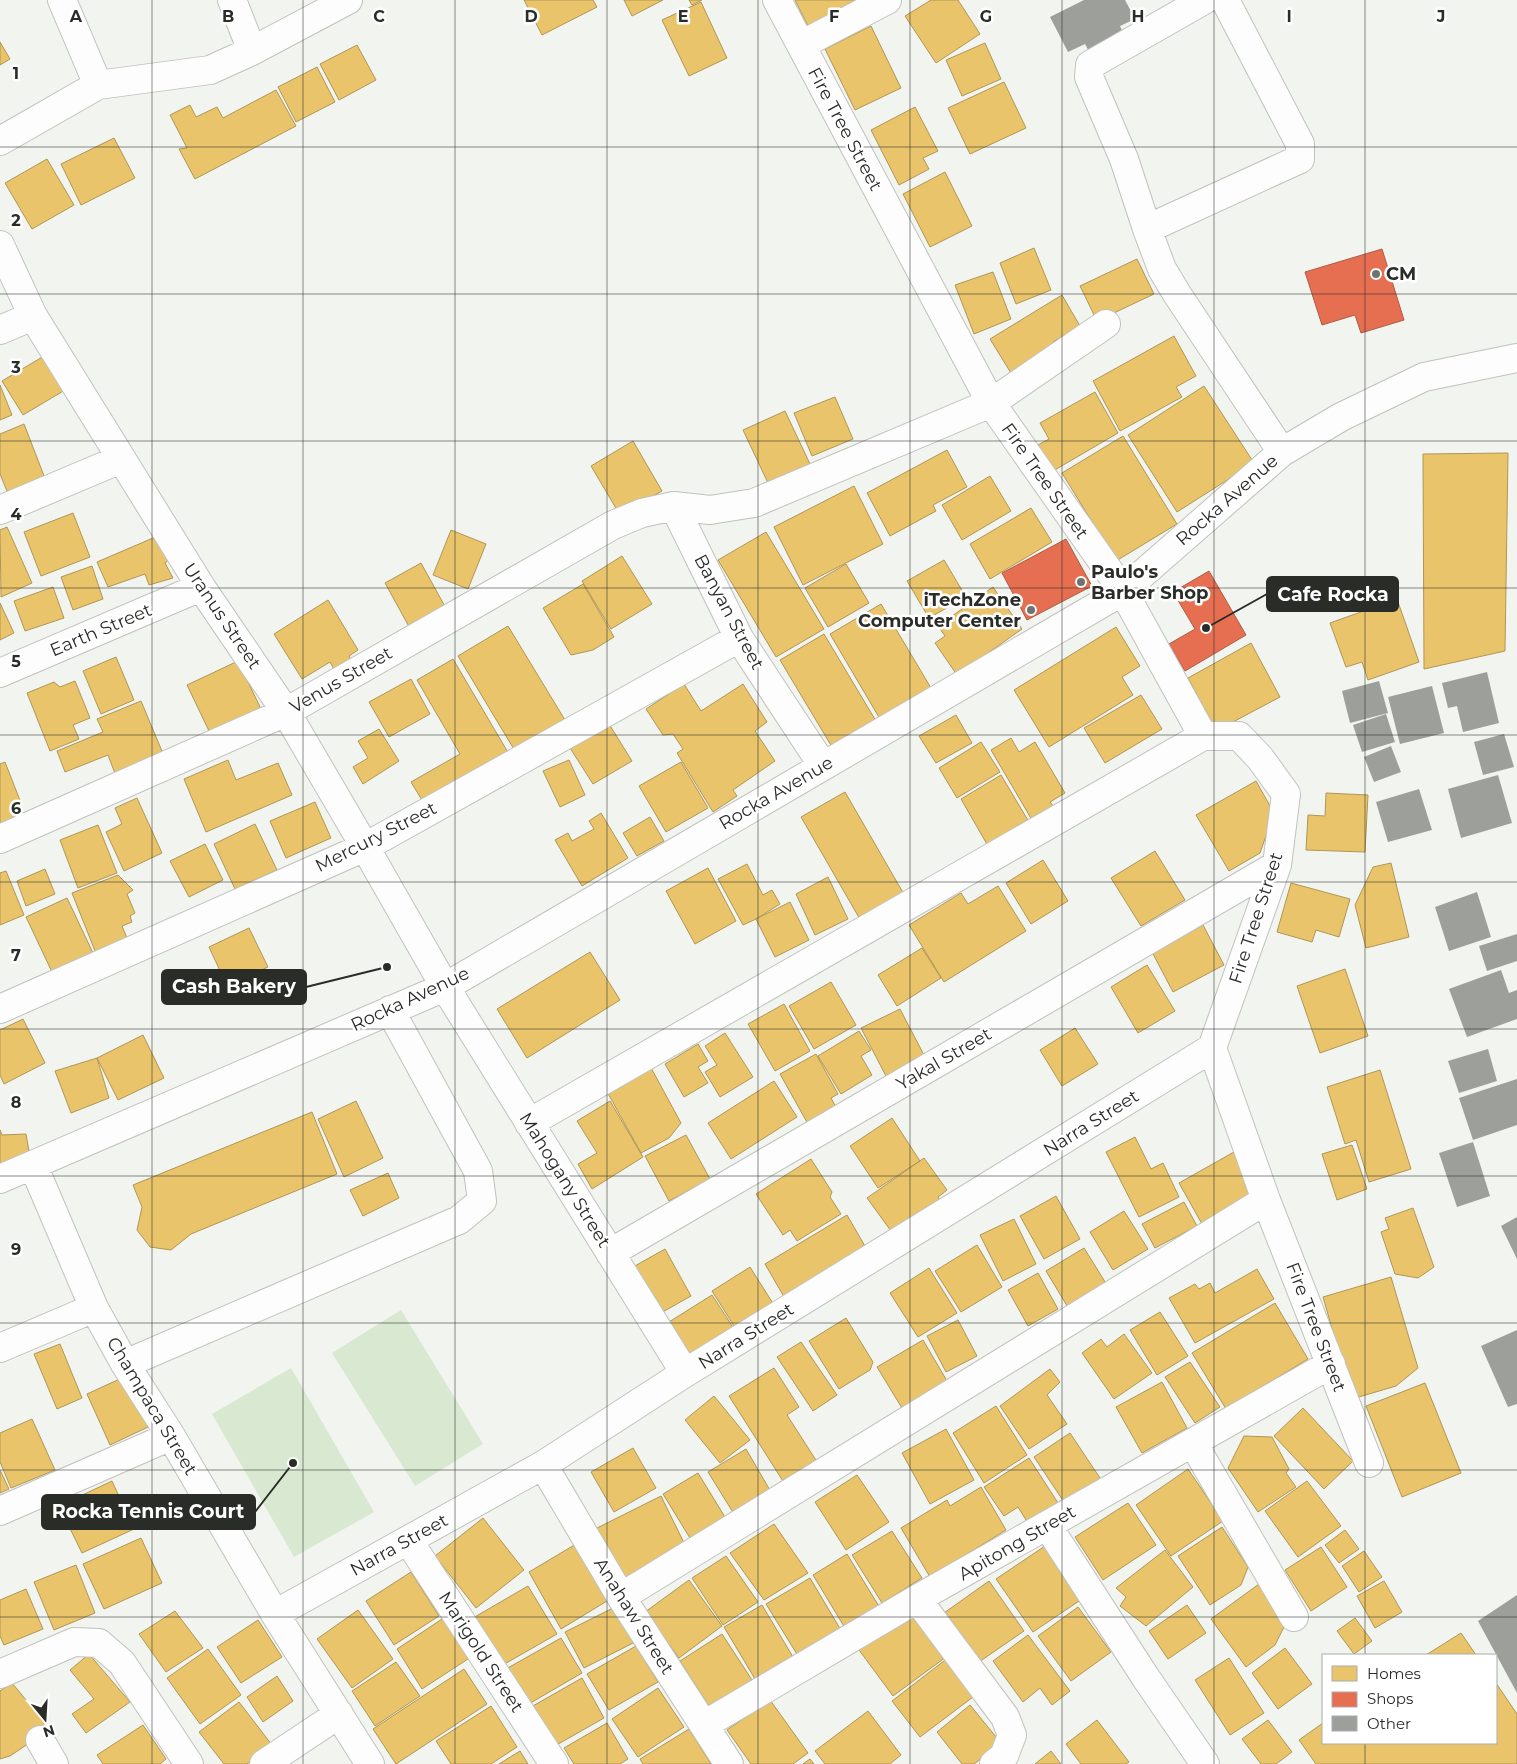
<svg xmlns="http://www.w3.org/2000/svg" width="1517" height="1764" viewBox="0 0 1517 1764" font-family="Montserrat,sans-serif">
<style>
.green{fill:#d9e8d0}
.homes{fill:#e9c46a;stroke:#b09656}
.shops{fill:#e76f51;stroke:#ae5b45}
.building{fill:#9d9f9b}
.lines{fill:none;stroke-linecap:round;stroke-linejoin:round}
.minor-casing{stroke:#c0c2be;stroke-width:30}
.minor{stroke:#fdfdfd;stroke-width:28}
.grid{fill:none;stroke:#2a2c28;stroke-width:1;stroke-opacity:0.55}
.poi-dot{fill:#70726e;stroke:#fff;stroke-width:2}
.labels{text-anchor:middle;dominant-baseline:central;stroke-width:5;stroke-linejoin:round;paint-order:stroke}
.street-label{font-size:18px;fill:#2a2c28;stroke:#fff}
.poi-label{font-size:18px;font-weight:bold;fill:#2a2c28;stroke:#fff;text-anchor:start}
.grid-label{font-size:16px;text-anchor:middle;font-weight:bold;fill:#2a2c28;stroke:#fff;stroke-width:5;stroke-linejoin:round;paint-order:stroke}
.leader{fill:none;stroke:#2a2c28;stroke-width:2}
.callout-dot{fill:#2a2c28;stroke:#fff;stroke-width:2}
.callout{fill:#2a2c28;stroke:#2a2c28;stroke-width:2}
.callout-label{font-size:19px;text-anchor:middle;font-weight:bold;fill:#fff}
</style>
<rect width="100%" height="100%" fill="#f1f4ef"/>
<path class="green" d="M401 1310 483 1444 415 1486 332 1353Z
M291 1368 374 1512 294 1557 212 1414Z"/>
<path class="homes" d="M524 0H593L597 7 542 35Z
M624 0H663L632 16Z
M689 0H702L692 5Z
M795 0H856L858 5 809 28Z
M931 0H958L980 34 936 63 905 16Z
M701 2 727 58 689 76 662 20Z
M871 26 901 88 855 110 825 49Z
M0 42 10 59 0 65Z
M985 43 1001 79 962 96 946 60Z
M357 45 376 80 339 100 320 64Z
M317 67 335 102 296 122 278 87Z
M1004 82 1026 128 970 154 948 108Z
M276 90 296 126 195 179 179 149 187 148 170 115 190 105 196 117 217 107 223 118Z
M915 107 938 151 923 158 929 169 899 185 871 130Z
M114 138 135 178 81 205 61 164Z
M47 159 74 205 32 229 5 183Z
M945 172 972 226 930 247 903 194Z
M1034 248 1051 290 1016 304 1000 263Z
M1137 259 1154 294 1097 321 1080 286Z
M993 272 1011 319 974 334 955 285Z
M1062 295 1080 326 1053 342 1058 351 1014 378 990 339Z
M1174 336 1196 376 1176 387 1182 397 1120 431 1093 381Z
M44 356 65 390 23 415 2 381Z
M0 385 12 415 0 420Z
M1204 386 1254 463 1177 512 1128 435Z
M1095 392 1118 433 1053 471 1038 445 1049 439 1040 423Z
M835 397 853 439 812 456 794 413Z
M785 411 810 464 768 483 743 430Z
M24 424 46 481 9 496 0 474V434Z
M1123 436 1177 524 1116 561 1062 473Z
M633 441 662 491 620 515 591 466Z
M947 450 967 487 933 505 936 511 890 536 867 493Z
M1508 453 1505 651 1424 669 1423 454Z
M990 476 1011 511 962 540 942 505Z
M854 486 883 544 803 585 774 527Z
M1031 508 1052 542 990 579 970 544Z
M73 513 90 557 41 576 24 532Z
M7 527 32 583 1 597 0 530Z
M451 530 486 544 468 589 433 575Z
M766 532 824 629 776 657 718 560Z
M153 538 158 544 165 541 173 556 165 563 173 578 149 585 145 574 108 587 97 562Z
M622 556 652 604 611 629 582 581Z
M944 560 966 597 929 618 907 581Z
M421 563 448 612 412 632 385 583Z
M846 564 869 603 828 627 805 588Z
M92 566 103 599 73 610 61 577Z
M583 584 614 637 593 650 571 655 543 608Z
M53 587 64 618 25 631 14 601Z
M993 587 1022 629 957 675 935 643 945 636 938 626Z
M1397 599 1419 662 1368 680 1362 662 1346 667 1330 623Z
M328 600 358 650 349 656 353 663 336 673 330 662 302 679 274 634Z
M0 603 14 633 0 640Z
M881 604 931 688 880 719 830 634Z
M508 626 565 720 515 751 458 656Z
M1116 627 1140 666 1122 677 1133 695 1049 747 1014 690Z
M824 634 876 721 832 747 780 660Z
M1251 643 1280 697 1216 731 1188 678Z
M116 657 134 700 101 714 83 671Z
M453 659 513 761 428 810 411 782 460 754 417 680Z
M238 661 261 709 210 733 187 685Z
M411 679 430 714 389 737 369 702Z
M75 681 90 718 73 725 79 739 50 751 27 693 54 682 60 687Z
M684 684 701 711 743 684 767 722 755 731 775 761 733 790 737 796 713 812 677 753 683 749 673 734 663 735 646 709Z
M1141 695 1162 729 1105 763 1084 728Z
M141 701 164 756 116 776 108 755 65 772 57 751 103 732 97 719Z
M956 715 972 743 936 763 919 736Z
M609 724 632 761 593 784 570 748Z
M379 729 399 761 363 784 353 767 368 758 358 741Z
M1011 738 1019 752 1035 742 1065 793 1050 802 1054 807 1032 820 991 750Z
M981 742 1000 772 957 798 939 768Z
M228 760 236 780 278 763 292 795 206 832 184 779Z
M569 760 585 795 560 807 543 771Z
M5 762 21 803 11 807 17 821 0 827V764Z
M681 762 708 808 666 832 639 786Z
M1001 775 1029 822 988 846 961 799Z
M1256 781 1274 813 1260 853 1229 871 1196 815Z
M845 792 905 896 861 921 801 817Z
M1326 793 1368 795 1365 852 1306 850 1308 815 1325 816Z
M137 798 162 853 124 871 106 832 122 824 115 808Z
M315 802 331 838 286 858 270 821Z
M601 813 628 858 582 886 555 840 568 833 572 841 594 829 589 821Z
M650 817 664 841 637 856 623 833Z
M255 824 277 870 235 889 214 844Z
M98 825 117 873 78 888 60 840Z
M205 844 223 880 189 897 170 861Z
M1155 851 1185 900 1141 926 1111 878Z
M1043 860 1068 901 1031 924 1006 883Z
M1391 863 1409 937 1366 948 1355 905 1373 867Z
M747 864 763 895 772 890 780 904 756 919 743 925 718 879Z
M708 868 736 921 695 944 666 891Z
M45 869 55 894 26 906 17 881Z
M6 871 24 915 0 925V873Z
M118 875 133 890 127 894 135 913 130 916 132 922 122 926 129 943 97 956 72 893Z
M828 877 848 919 815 935 796 894Z
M1291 883 1350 899 1339 937 1316 930 1312 942 1277 932Z
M998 886 1026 931 944 982 909 925 961 893 968 904Z
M67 898 93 953 52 972 26 917Z
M790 902 809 940 775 957 756 919Z
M1203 925 1224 965 1173 992 1152 952Z
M249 928 268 967 227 986 209 947Z
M922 948 941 978 897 1006 878 975Z
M590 952 620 1000 527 1058 497 1009Z
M1147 965 1175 1011 1138 1033 1111 987Z
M1345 969 1368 1036 1320 1053 1297 986Z
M831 982 856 1025 814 1049 789 1006Z
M784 1004 810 1051 775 1071 748 1024Z
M900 1009 924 1055 887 1078 861 1028Z
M23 1019 45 1063 4 1084 0 1075V1030Z
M1075 1028 1098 1064 1062 1086 1040 1050Z
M859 1031 871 1050 861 1056 872 1075 841 1094 818 1056Z
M725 1033 753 1077 720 1097 705 1072 717 1065 705 1046Z
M143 1035 164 1078 118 1100 97 1058Z
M698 1044 708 1061 698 1067 708 1083 684 1097 665 1064Z
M816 1054 838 1094 831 1098 837 1109 808 1124 780 1074Z
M97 1058 109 1098 71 1113 55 1071Z
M650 1066 681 1123 669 1138 641 1153 606 1090Z
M1380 1070 1411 1169 1369 1182 1356 1140 1345 1144 1327 1087Z
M774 1081 797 1117 731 1159 708 1123Z
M356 1101 383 1158 344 1177 318 1119Z
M610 1101 643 1157 592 1189 578 1164 597 1153 577 1121Z
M312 1112 337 1174 191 1234 171 1250 150 1247 137 1230 142 1207 133 1185Z
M892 1118 920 1161 878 1188 850 1146Z
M0 1130 2 1135 26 1134 30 1157 0 1167Z
M686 1135 710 1179 669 1201 645 1156Z
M1135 1137 1151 1169 1163 1163 1179 1197 1139 1217 1106 1152Z
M1352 1145 1367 1189 1337 1200 1322 1154Z
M1234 1152 1257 1193 1202 1224 1179 1183Z
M924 1158 947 1190 938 1197 946 1208 891 1231 867 1198Z
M811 1159 832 1192 830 1197 841 1214 797 1241 790 1230 783 1235 756 1194Z
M388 1173 399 1198 363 1216 350 1190Z
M1056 1196 1080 1239 1044 1259 1020 1216Z
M1184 1202 1197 1226 1155 1248 1142 1224Z
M1413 1208 1434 1267 1418 1278 1395 1274 1381 1232 1389 1229 1385 1218Z
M1124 1211 1148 1249 1113 1270 1090 1232Z
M847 1215 869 1253 787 1302 765 1264Z
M1014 1219 1036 1264 1003 1281 980 1235Z
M977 1245 1002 1287 961 1312 935 1271Z
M1084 1248 1107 1285 1072 1314 1046 1271Z
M665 1249 691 1296 659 1314 633 1267Z
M750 1267 779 1313 741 1337 712 1291Z
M929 1268 957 1313 918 1337 890 1293Z
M1257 1269 1274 1299 1195 1343 1169 1298 1195 1284 1199 1289 1210 1283 1215 1293Z
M1038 1273 1058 1309 1028 1326 1008 1290Z
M1391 1277 1418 1368 1396 1386 1352 1399 1323 1297Z
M712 1295 740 1338 697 1365 669 1322Z
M1275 1303 1308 1359 1226 1409 1192 1353Z
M1160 1312 1188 1356 1157 1375 1130 1330Z
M846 1318 873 1362 870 1370 839 1389 809 1341Z
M958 1320 977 1356 946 1372 927 1336Z
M1124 1334 1152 1373 1114 1399 1082 1353 1101 1339 1107 1347Z
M923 1340 950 1386 905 1413 877 1367Z
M801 1342 837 1395 813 1411 777 1357Z
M60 1344 82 1398 57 1409 34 1354Z
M1190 1362 1220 1407 1195 1423 1165 1377Z
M774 1368 799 1407 787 1415 821 1468 788 1489 729 1396Z
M1050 1369 1060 1382 1047 1395 1067 1424 1029 1449 1000 1406Z
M124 1377 148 1427 110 1445 87 1394Z
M1162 1382 1187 1428 1142 1453 1116 1407Z
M1425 1383 1461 1473 1402 1497 1366 1406Z
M714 1396 750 1440 720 1463 685 1420Z
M996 1406 1027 1455 984 1483 953 1433Z
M1303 1408 1353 1461 1324 1489 1274 1436Z
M32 1419 55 1470 11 1488 0 1462V1433Z
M946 1429 974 1480 930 1504 902 1453Z
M1070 1433 1102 1481 1066 1505 1034 1457Z
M1244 1436 1272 1437 1289 1469 1286 1473 1296 1487 1258 1512 1228 1468Z
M633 1448 656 1488 614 1512 591 1472Z
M746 1449 771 1492 734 1514 708 1472Z
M1029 1458 1058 1503 1028 1523 1018 1507 1004 1516 984 1487Z
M1188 1469 1223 1521 1171 1556 1136 1505Z
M0 1470 9 1489 0 1493Z
M698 1473 728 1522 693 1543 663 1494Z
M857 1475 889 1522 846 1550 815 1502Z
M112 1481 134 1529 82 1553 59 1506Z
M1307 1481 1341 1526 1298 1557 1265 1511Z
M981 1487 1006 1530 930 1577 901 1528 947 1500 950 1506Z
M661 1496 688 1551 622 1583 595 1529Z
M1128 1503 1156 1545 1103 1580 1075 1537Z
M483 1518 524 1570 476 1608 435 1556Z
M774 1524 808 1573 764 1600 730 1553Z
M1222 1527 1248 1567 1241 1585 1210 1605 1178 1556Z
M1345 1530 1359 1549 1339 1563 1325 1545Z
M892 1531 922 1578 882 1603 852 1555Z
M141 1538 162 1583 104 1609 83 1564Z
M576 1544 607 1601 561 1629 529 1572Z
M1045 1546 1082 1599 1033 1632 996 1579Z
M1321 1547 1347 1587 1311 1611 1285 1570Z
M1165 1550 1193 1587 1146 1626 1120 1606 1126 1597 1116 1588Z
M1364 1551 1382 1577 1359 1592 1342 1566Z
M847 1554 880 1608 845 1628 813 1575Z
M726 1556 758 1602 723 1625 692 1578Z
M76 1565 95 1613 54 1630 34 1582Z
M411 1572 439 1616 394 1645 366 1601Z
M810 1578 845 1637 800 1659 766 1604Z
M689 1580 722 1626 679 1658 645 1612Z
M989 1581 1024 1631 979 1662 944 1613Z
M1384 1581 1402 1612 1375 1628 1357 1596Z
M1259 1584 1287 1621 1275 1645 1246 1667 1211 1619Z
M528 1586 557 1634 501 1666 473 1618Z
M26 1589 43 1629 4 1645 0 1636V1600Z
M762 1605 793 1657 755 1679 724 1627Z
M1187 1605 1206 1633 1168 1659 1149 1631Z
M617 1606 635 1642 584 1668 565 1632Z
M1078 1607 1111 1652 1071 1681 1038 1636Z
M358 1610 393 1659 352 1688 317 1639Z
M175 1611 203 1648 166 1672 139 1634Z
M912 1611 946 1657 893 1696 859 1650Z
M445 1617 471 1657 422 1689 397 1649Z
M1355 1618 1372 1641 1354 1654 1337 1631Z
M258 1620 282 1657 241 1683 217 1647Z
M1461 1633 1476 1655H1426Z
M722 1634 752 1680 710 1708 680 1661Z
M1028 1635 1070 1691 1052 1705 1040 1688 1023 1702 993 1661Z
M561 1638 582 1673 527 1705 506 1669Z
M636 1646 658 1682 609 1710 587 1674Z
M1285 1648 1312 1684 1278 1709 1252 1673Z
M208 1649 241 1695 200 1724 167 1678Z
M89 1654 130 1702 86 1733 72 1714 94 1699 70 1670Z
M949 1657 977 1694 920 1737 892 1701Z
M1229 1658 1264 1713 1230 1735 1195 1680Z
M396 1662 420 1696 375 1726 352 1691Z
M464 1669 487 1704 396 1764 373 1729Z
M277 1676 293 1701 263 1722 247 1697Z
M582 1678 604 1718 553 1747 531 1707Z
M12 1683 50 1729 10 1756 0 1759V1691Z
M1496 1683 1517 1714V1764H1316L1299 1740 1323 1723V1743H1496Z
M658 1688 684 1727 638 1757 612 1719Z
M770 1700 808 1753 793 1764H751L727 1730Z
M239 1702 272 1745 247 1764H224L199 1732Z
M970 1705 1001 1743 974 1764H962L937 1732Z
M491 1706 517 1747 491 1764H451L436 1741Z
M868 1711 901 1755 890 1764H825L815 1751Z
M1097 1720 1129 1762 1126 1764H1081L1066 1744Z
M1268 1720 1292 1752 1276 1764H1261L1242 1739Z
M607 1723 628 1759 620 1764H574L564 1748Z
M143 1725 166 1759 160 1764H103L97 1755Z
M689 1729 711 1764H643L640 1759Z
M520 1751 528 1764H499Z
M1051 1751 1061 1764H1035Z
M810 1759 814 1764H803Z"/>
<path class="shops" d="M1382 249 1404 320 1361 333 1355 315 1322 325 1305 272Z
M1066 539 1092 586 1027 620 1002 573Z
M1209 571 1246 635 1185 671 1169 644 1195 629 1173 592Z"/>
<path class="building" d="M1084 0H1125L1135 19 1120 26 1126 39 1092 57 1085 44 1068 52 1050 17Z
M1487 672 1499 723 1463 732 1457 706 1448 708 1442 683Z
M1379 681 1388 713 1350 723 1342 691Z
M1432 686 1444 733 1400 744 1388 697Z
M1386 714 1395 742 1362 752 1353 725Z
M1504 734 1514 767 1483 775 1474 742Z
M1391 746 1401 772 1374 782 1364 757Z
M1498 775 1512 823 1461 838 1448 789Z
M1419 789 1432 830 1388 842 1376 802Z
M1477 892 1491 937 1449 951 1435 907Z
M1517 934V961L1487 971 1479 946Z
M1501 970 1509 993 1517 990V1019L1467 1037 1449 989Z
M1488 1049 1497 1081 1459 1093 1448 1061Z
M1517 1079V1125L1473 1140 1459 1098Z
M1473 1142 1490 1196 1457 1207 1439 1153Z
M1517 1217V1259L1501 1226Z
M1517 1330V1404L1508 1407 1481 1346Z
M1517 1595V1693L1478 1621Z"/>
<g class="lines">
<g class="minor-casing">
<path id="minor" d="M62 0 98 85
M232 0 252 51
M777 0 991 403 1123 591 1203 736H1239L1260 758 1286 794 1277 865 1212 1048 1266 1200 1369 1463
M1204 0 1090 65 1089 77 1124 159 1147 229 1162 269 1177 294 1282 452
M801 45 887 0
M0 141 98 85 210 70 252 51 348 0
M1147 229 1300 159V144L1225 0
M0 245 33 316 201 587 286 712 365 847 445 987 685 1373
M0 330 33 316
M674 506 739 638 823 766
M0 510 121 459
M0 673 201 587
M0 839 286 712 613 525 642 513 674 506 710 510 754 503 991 403 1106 324
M0 1009 365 847 739 638
M529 1123 1203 736
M33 1165 94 1308 125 1364 171 1436 275 1614 370 1764
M0 1179 445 987 1123 591 1282 452 1341 417 1424 377 1517 358
M610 1253 1277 865
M0 1348 94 1308
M125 1364 459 1220 482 1201 478 1171 390 1010
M1193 1443 1294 1617
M543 1465 621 1597 729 1764
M0 1511 171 1436
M1047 1525 1146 1678 1205 1764
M408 1540 554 1764
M621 1597 1266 1200
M917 1599 1005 1717 1012 1735 1004 1756 994 1764
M275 1614 543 1465 685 1373 1212 1048
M0 1674 74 1642 99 1643 122 1663 189 1764
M704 1725 917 1599 1331 1364
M40 1740 54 1764
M264 1764 339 1714"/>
</g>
<use href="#minor" class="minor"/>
</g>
<path class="grid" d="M152 0V1764M303 0V1764M455 0V1764M607 0V1764M758 0V1764M910 0V1764M1062 0V1764M1214 0V1764M1365 0V1655M0 147H1517M0 294H1517M0 441H1517M0 588H1517M0 735H1517M0 882H1517M0 1029H1517M0 1176H1517M0 1323H1517M0 1470H1517M0 1617H1517M1365 1743V1764"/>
<g class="poi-dot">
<circle cx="1376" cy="274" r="5"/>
<circle cx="1081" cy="582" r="5"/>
<circle cx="1031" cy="610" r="5"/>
</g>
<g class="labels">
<g class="street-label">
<text transform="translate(845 129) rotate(62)">Fire Tree Street</text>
<text transform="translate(1045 481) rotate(55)">Fire Tree Street</text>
<text transform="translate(1227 500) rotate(-41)">Rocka Avenue</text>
<text transform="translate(729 612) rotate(62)">Banyan Street</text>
<text transform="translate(222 616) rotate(56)">Uranus Street</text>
<text transform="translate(101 630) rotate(-23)">Earth Street</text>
<text transform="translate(341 680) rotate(-30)">Venus Street</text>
<text transform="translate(776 793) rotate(-30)">Rocka Avenue</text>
<text transform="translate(376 837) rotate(-27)">Mercury Street</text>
<text transform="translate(1256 918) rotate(-72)">Fire Tree Street</text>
<text transform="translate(410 999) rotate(-25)">Rocka Avenue</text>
<text transform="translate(944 1059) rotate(-30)">Yakal Street</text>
<text transform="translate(1091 1123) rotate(-32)">Narra Street</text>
<text transform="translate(565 1180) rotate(58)">Mahogany Street</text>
<text transform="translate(1316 1327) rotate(69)">Fire Tree Street</text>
<text transform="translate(746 1336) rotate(-32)">Narra Street</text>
<text transform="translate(152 1406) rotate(59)">Champaca Street</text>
<text transform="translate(1017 1543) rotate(-30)">Apitong Street</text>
<text transform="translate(399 1545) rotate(-29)">Narra Street</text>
<text transform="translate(634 1616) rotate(58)">Anahaw Street</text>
<text transform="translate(481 1652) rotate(57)">Marigold Street</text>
</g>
<g class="poi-label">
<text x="1386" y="274">CM</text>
<text x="1091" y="572">Paulo's<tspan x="1091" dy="21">Barber Shop</tspan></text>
<text x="1021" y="600" text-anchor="end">iTechZone<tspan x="1021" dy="21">Computer Center</tspan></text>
</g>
</g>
<g class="grid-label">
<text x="76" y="22">A</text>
<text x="228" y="22">B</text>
<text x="379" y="22">C</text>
<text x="531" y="22">D</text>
<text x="683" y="22">E</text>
<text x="834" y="22">F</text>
<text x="986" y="22">G</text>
<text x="1138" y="22">H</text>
<text x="1289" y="22">I</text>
<text x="1441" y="22">J</text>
<text x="16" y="79">1</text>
<text x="16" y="226">2</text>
<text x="16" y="373">3</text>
<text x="16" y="520">4</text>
<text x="16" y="667">5</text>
<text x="16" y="814">6</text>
<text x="16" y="961">7</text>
<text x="16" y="1108">8</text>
<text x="16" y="1255">9</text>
</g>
<path class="leader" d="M1206 628L1267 594M387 967L306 987M293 1463L255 1512"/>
<g class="callout-dot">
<circle cx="1206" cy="628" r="5"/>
<circle cx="387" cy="967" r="5"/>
<circle cx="293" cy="1463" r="5"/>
</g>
<g class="callout">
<rect x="1267" y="577" width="131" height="34" rx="5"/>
<rect x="162" y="970" width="144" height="34" rx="5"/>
<rect x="42" y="1495" width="213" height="34" rx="5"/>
</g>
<g class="callout-label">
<text x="1333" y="601">Cafe Rocka</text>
<text x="234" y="993">Cash Bakery</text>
<text x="148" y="1518">Rocka Tennis Court</text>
</g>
<rect x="1322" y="1654" width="175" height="90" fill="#ffffff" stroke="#aaaba9"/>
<rect x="1332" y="1666" width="25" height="15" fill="#e9c46a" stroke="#aaaba9"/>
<text x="1367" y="1679" font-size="15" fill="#2a2c28">Homes</text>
<rect x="1332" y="1692" width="25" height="15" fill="#e76f51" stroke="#aaaba9"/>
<text x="1367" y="1704" font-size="15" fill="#2a2c28">Shops</text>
<rect x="1332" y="1716" width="25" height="15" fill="#9d9f9b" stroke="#aaaba9"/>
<text x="1367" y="1729" font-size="15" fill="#2a2c28">Other</text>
<g transform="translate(45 1719) rotate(162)" stroke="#ffffff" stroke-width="4" paint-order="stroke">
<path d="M0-4L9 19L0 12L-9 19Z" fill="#2a2c28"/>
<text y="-8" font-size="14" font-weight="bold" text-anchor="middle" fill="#2a2c28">N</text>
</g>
</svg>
